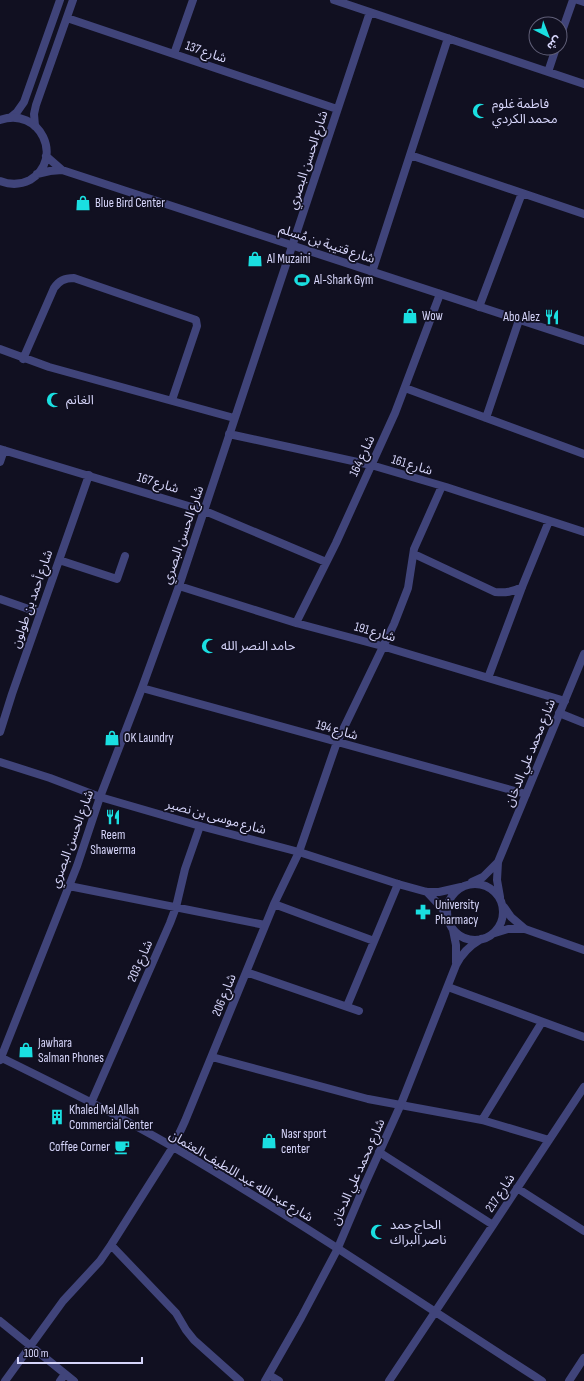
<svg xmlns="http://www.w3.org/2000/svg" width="584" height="1381" viewBox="0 0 584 1381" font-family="'Sofia Sans Condensed','Noto Sans Arabic',sans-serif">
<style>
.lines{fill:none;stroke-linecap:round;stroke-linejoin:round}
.minor{stroke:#40447a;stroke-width:8}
.tertiary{stroke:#40447a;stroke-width:8}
.labels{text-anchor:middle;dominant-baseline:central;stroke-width:3.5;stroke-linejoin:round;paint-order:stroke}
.street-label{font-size:13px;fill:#d6d5fa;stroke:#111021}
.poi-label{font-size:13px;fill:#d6d5fa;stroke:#111021;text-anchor:start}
</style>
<rect width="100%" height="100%" fill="#111021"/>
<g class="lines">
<path class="minor" d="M334 0 584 84
M578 0 584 2
M67 18 337 109
M560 37 573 0
M174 54 193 0
M548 72 556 48
M11 117 17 112 24 102 60 0
M35 126 34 114 36 105 73 0
M410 155 584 214
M372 272 448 38
M479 307 522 193
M0 349 49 367 234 418
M23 359 54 288C59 281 64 278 74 278L196 320 197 326 172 400
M405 388 584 454
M486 418 519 320
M229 434 371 465 446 487 584 532
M0 449 205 511 326 562
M0 462 4 450
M414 554 495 592C506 593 512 592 522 587
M59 560 117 579 125 556
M179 586 296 623 382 646 565 701
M0 599 40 613
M296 623 336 543 395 413 440 294
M488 678 522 587 549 521
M142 688 526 794
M559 713 584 723
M0 732 12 694 89 475
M69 886 265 925
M274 904 374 941
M246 972 359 1011
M448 987 584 1037
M347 1006 398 884
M0 1057C59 1086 118 1115 175 1148 300 1221 420 1303 542 1381
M212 1057 368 1099 482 1120 549 1140
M0 1060 77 866 100 797 142 688 179 586 370 12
M91 1103 170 923 176 907 185 869 200 826
M482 1120 542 1022
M379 1152 493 1225
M517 1188 584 1231
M111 1245 176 1313 186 1330 194 1340 240 1381
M0 1321 74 1381
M269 1375 279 1381
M5 1381 63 1301 100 1261 111 1245 173 1147 185 1121 274 904 299 852 337 742 394 624 408 588 414 549 442 486
M60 1381 65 1374
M389 1381 493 1225 584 1087
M569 1381 584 1358"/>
<path class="tertiary" d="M0 120C40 106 65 159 30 180 20 185 10 185 0 181
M46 156 62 170
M37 174 50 171 62 170 584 341
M0 762 50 778 100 797 200 826 299 852 398 884 427 892H439L461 887
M472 882 483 877 498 862
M447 912a28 28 0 1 1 56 0a28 28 0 1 1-56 0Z
M427 892 442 908 446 916
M500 897 497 880 498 862 584 654
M504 907 511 917 525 929
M453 930 456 945V963
M495 933 508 929H525L584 950
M265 1381 301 1318 337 1250 365 1184 401 1104 456 965C462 953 469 946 481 939"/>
</g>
<defs>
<g id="mosque-bare" transform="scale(1.2)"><path d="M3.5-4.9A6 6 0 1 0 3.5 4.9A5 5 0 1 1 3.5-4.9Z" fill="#1adfe1" stroke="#111021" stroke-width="2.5" paint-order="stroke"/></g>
<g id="shop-bare" transform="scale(1.2)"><path d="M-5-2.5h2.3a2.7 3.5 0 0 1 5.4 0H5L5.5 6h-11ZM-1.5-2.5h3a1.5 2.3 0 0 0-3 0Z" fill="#1adfe1" stroke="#111021" stroke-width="2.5" paint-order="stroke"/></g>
<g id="stadium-bare" transform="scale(1.2)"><path d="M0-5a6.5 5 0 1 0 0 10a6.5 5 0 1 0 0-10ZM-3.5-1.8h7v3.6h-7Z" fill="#1adfe1" stroke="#111021" stroke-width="2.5" paint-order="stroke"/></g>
<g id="restaurant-bare" transform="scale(1.2)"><path d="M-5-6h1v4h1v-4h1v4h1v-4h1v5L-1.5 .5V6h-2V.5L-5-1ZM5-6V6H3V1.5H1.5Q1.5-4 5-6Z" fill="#1adfe1" stroke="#111021" stroke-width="2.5" paint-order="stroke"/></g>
<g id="pharmacy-bare" transform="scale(1.2)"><path d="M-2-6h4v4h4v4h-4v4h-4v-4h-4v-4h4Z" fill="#1adfe1" stroke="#111021" stroke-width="2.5" paint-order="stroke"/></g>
<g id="building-bare" transform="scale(1.2)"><path d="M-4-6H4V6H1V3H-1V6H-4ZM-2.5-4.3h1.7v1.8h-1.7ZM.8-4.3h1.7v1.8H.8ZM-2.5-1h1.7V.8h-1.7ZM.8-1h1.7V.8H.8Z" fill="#1adfe1" stroke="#111021" stroke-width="2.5" paint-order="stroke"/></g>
<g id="cafe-bare" transform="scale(1.2)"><path d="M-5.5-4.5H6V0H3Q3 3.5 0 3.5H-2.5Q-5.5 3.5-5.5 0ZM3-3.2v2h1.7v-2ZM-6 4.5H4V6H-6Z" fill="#1adfe1" stroke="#111021" stroke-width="2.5" paint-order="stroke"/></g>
</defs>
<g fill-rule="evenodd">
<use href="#mosque-bare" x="480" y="111"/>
<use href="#shop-bare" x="83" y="203"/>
<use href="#shop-bare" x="255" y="259"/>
<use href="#stadium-bare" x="302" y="280"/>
<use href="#shop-bare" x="410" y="316"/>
<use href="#restaurant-bare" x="552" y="317"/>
<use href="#mosque-bare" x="54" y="400"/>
<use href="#mosque-bare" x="209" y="646"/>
<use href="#shop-bare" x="112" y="738"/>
<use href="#restaurant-bare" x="113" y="817"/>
<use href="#pharmacy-bare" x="423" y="912"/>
<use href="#shop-bare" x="26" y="1050"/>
<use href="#building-bare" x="57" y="1117"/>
<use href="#shop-bare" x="269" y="1141"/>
<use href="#cafe-bare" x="122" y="1147"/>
<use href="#mosque-bare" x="378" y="1232"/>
</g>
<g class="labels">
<g class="street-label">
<text transform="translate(206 52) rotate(19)">شارع 137</text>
<text transform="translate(308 160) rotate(-72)">شارع الحسن البصري</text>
<text transform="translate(327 244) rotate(18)">شارع قتيبة بن مُسلم</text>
<text transform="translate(362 456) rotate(-65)">شارع 164</text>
<text transform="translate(412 465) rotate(17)">شارع 161</text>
<text transform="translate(158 483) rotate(17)">شارع 167</text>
<text transform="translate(183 535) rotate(-71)">شارع الحسن البصري</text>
<text transform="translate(32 599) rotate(-71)">شارع أحمد بن طولون</text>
<text transform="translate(375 632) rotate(16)">شارع 191</text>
<text transform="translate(337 730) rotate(16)">شارع 194</text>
<text transform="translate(530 753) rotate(-68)">شارع محمد علي الدخان</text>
<text transform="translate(216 817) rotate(15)">شارع موسى بن نصير</text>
<text transform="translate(72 839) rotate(-70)">شارع الحسن البصري</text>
<text transform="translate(140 961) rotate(-66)">شارع 203</text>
<text transform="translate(224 995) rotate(-68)">شارع 206</text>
<text transform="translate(358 1172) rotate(-66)">شارع محمد علي الدخان</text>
<text transform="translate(241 1176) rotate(31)">شارع عبد الله عبد اللطيف العثمان</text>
<text transform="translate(500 1193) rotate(-57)">شارع 217</text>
</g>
<g class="poi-label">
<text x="492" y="104">فاطمة غلوم<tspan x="492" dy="15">محمد الكردي</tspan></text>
<text x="95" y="203">Blue Bird Center</text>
<text x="267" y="259">Al Muzaini</text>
<text x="314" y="280">Al-Shark Gym</text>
<text x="422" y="316">Wow</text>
<text x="540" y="317" text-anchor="end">Abo Alez</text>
<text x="66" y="400">الغانم</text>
<text x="221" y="646">حامد النصر الله</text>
<text x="124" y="738">OK Laundry</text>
<text x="113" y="835" text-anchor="middle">Reem<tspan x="113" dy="15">Shawerma</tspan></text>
<text x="435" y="905">University<tspan x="435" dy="15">Pharmacy</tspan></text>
<text x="38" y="1043">Jawhara<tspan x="38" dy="15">Salman Phones</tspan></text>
<text x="69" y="1110">Khaled Mal Allah<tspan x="69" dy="15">Commercial Center</tspan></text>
<text x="281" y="1134">Nasr sport<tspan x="281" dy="15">center</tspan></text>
<text x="110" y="1147" text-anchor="end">Coffee Corner</text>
<text x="390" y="1225">الحاج حمد<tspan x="390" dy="15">ناصر البراك</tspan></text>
</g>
</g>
<g transform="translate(548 36) rotate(138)"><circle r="19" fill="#111021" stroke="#605f78"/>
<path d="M0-3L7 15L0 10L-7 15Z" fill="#1adfe1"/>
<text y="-6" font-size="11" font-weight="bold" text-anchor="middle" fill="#d6d5fa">ش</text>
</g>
<path d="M18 1357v6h124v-6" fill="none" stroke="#d6d5fa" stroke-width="2"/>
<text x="24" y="1357" font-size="12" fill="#d6d5fa" stroke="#111021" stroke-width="3" paint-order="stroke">100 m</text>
</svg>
